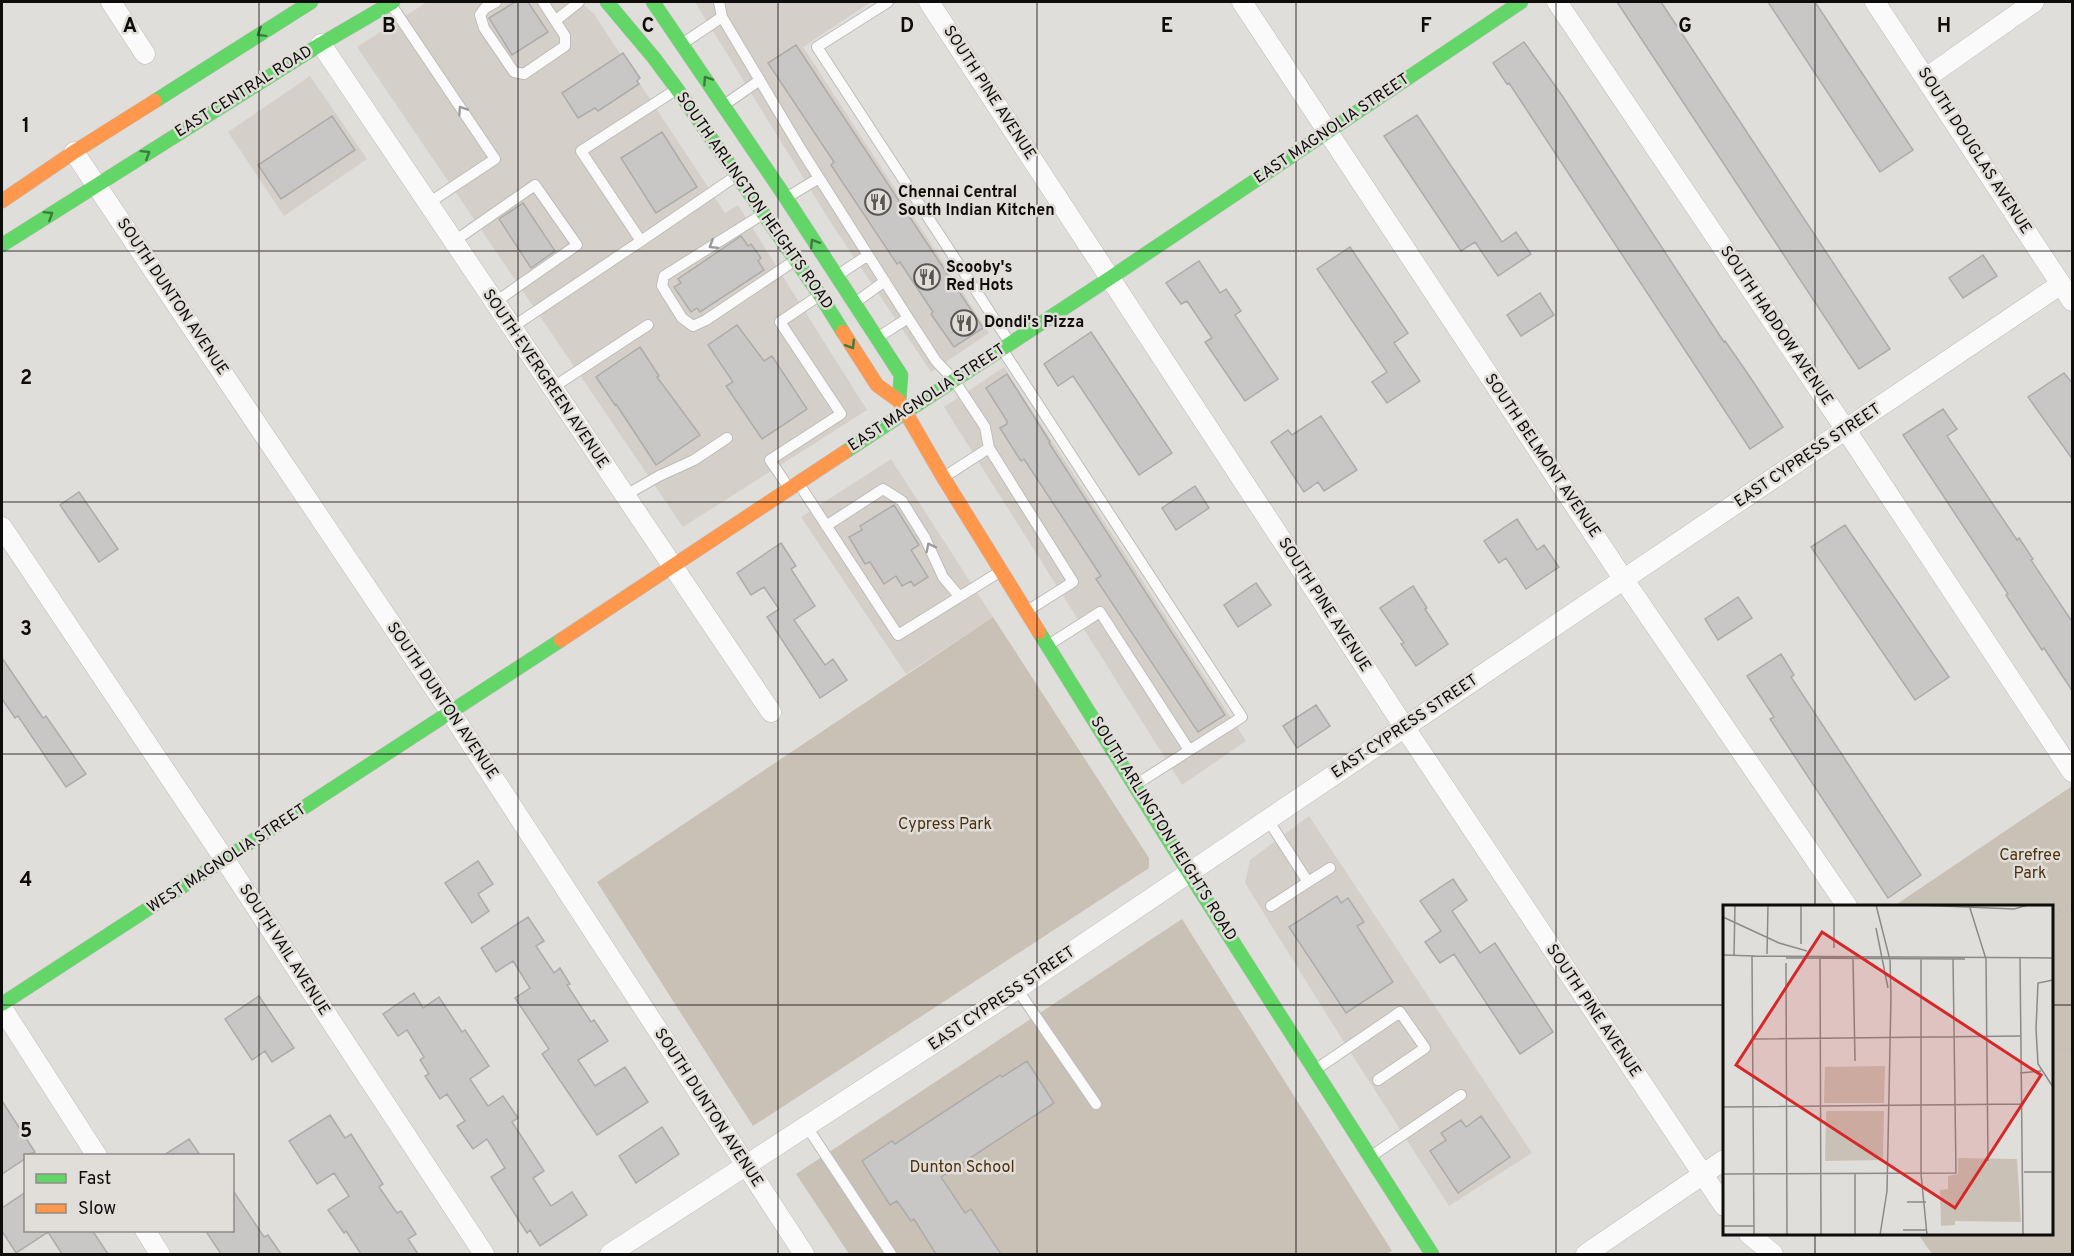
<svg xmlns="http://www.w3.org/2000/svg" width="2074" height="1256" viewBox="0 0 2074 1256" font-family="Overpass,sans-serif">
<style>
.built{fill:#d5cfc9}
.green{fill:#cac1b6}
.building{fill:#c8c7c5;stroke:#adacaa;stroke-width:1.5}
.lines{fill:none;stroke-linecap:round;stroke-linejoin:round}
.lane-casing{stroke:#bdbcb9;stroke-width:12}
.street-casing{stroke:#bdbcb9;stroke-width:21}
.fast-casing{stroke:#bdbcb9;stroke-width:15}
.slow-casing{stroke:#bdbcb9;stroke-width:15}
.path{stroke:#bebebd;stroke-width:3;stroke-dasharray:1.5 4.5;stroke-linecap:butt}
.lane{stroke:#fafafa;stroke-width:10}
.street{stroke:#fafafa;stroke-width:20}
.fast{stroke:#63d668;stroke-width:14}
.slow{stroke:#ff974d;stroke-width:14}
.oneway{stroke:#3d7c3f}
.oneway2{stroke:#9c9b9b}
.grid{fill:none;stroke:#0e0d0c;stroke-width:1.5;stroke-opacity:0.55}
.labels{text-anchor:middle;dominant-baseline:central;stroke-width:5;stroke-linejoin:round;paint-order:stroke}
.street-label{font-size:16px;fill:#0e0d0c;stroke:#e1deda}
.poi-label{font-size:16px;font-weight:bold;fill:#0e0d0c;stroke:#e1deda;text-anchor:start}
.park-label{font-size:16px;fill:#4c310e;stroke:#e1deda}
.inset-road{fill:none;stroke:#8c8a88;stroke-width:1.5}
.view{fill:#d62828;fill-opacity:0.15;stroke:#d62828;stroke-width:3}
.inset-edge{fill:none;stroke:#0e0d0c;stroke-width:3}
.grid-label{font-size:20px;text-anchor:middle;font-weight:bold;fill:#0e0d0c;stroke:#e1deda;stroke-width:5;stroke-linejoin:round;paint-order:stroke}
</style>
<rect width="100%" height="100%" fill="#e0dedb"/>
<path class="built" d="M427 2H580L594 14 725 213 738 205 867 410 683 527 357 47Z
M695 2H871L803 47 989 333 931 372 833 226Z
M310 76 367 159 284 216 228 132Z
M1004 367 1246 741 1182 785 944 407Z
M891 459 993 617 906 674 801 517Z
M1309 816 1532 1153 1449 1206 1342 1039 1245 883 1250 860Z"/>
<path class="green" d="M993 617 1149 858V868L753 1126 597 882Z
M2072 786V1254H1932L1918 1234H2052V906H1894Z
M1182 919 1392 1251 1386 1254H849L796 1174Z"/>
<path class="building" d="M515 2H528L548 32 512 55 489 18Z
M1617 2H1661L1890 349 1859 369Z
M1768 2H1815L1913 150 1880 172Z
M1524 42 1563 97 1724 342 1725 341 1748 374 1783 427 1750 449 1509 83 1507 84 1493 63Z
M796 45 983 328 954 347 931 314 933 312 900 262 897 264 831 165 834 162 768 63Z
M623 53 640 78 637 81 639 84 598 111 595 108 578 118 562 93Z
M1417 115 1502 242 1516 232 1531 254 1498 276 1475 242 1461 251 1384 136Z
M332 116 355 150 281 199 258 165Z
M662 132 697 187 656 213 621 158Z
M523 203 555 251 531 268 499 219Z
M741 236 748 246 751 244 761 258 758 261 764 270 700 312 697 308 691 312 674 287 681 283 678 279Z
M1350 247 1408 333 1394 343 1420 381 1387 403 1372 382 1387 372 1317 269Z
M1983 255 1997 276 1963 298 1949 278Z
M1199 261 1220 293 1226 289 1241 311 1235 315 1278 379 1245 401 1205 342 1212 338 1187 301 1181 304 1166 283Z
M1540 293 1554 315 1521 336 1507 315Z
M737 325 764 361 772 356 807 409 762 439 726 386 733 382 708 345Z
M1091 332 1172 453 1139 475 1073 376 1058 386 1044 364Z
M640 347 659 376 657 377 700 435 656 465 616 404 615 405 596 377Z
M2064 373 2073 384V460L2028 397Z
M1007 374 1050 442 1049 443 1225 715 1198 732 1096 579 1101 576 1024 459 1021 461 1000 428 1007 424V421L986 388Z
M1943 409 1957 429 1947 436 2017 540 2019 538 2033 559 2031 560 2073 623V692L2044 648 2042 650 2006 595 2008 594 1903 435Z
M1321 416 1357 470 1324 491 1318 482 1304 492 1271 442 1288 430 1292 435Z
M1195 486 1209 508 1176 530 1162 508Z
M79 492 118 549 99 562 60 505Z
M894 505 919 545 911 550 928 577 914 586 911 581 902 586 896 576 884 584 870 562 865 564 849 537 862 530 860 526Z
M1517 519 1537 550 1544 545 1559 567 1526 589 1506 558 1499 563 1484 541Z
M1845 525 1949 677 1915 700 1811 547Z
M781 543 796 566 791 569 815 606 794 620 825 665 833 659 847 680 820 698 767 617 779 609 764 587 751 595 737 573Z
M1256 583 1271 605 1238 627 1224 605Z
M1413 586 1427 608 1425 609 1448 644 1416 666 1401 644 1404 643 1380 608Z
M1738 597 1752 618 1718 640 1705 619Z
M1781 654 1794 675 1791 677 1921 875 1888 898 1770 719 1774 717 1747 676Z
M2 658 43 718 46 716 86 774 66 787 18 716 15 718 2 699Z
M1316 705 1330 726 1297 748 1283 726Z
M478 861 493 884 478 894 489 911 472 923 445 883Z
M1453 879 1467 900 1452 911 1480 953 1495 943 1553 1032 1520 1054 1454 954 1440 963 1425 942 1441 931 1420 901Z
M1337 896 1341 903 1348 898 1364 922 1357 926 1393 982 1346 1013 1289 927Z
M528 917 544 941 536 946 554 973 560 968 570 984 567 985 591 1022 594 1020 608 1041 578 1060 595 1086 625 1067 648 1102 597 1135 542 1054 549 1049 515 998 530 988 513 961 496 972 481 948Z
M414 993 423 1008 439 997 462 1032 465 1030 489 1066 470 1079 488 1106 503 1096 518 1118 512 1122 544 1171 533 1178 551 1206 572 1192 587 1215 540 1246 530 1230 527 1233 491 1177 505 1168 487 1139 473 1149 457 1126 465 1121 447 1094 440 1099 425 1076 429 1074 420 1060 424 1057 407 1030 398 1036 383 1014Z
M259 996 294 1048 272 1062 265 1051 252 1060 225 1019Z
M1027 1061 1054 1103 941 1177 965 1213 971 1209 1001 1254H936L914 1219 911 1221 897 1201 890 1205 862 1161 892 1141 895 1144 1000 1075 1002 1077Z
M2 1101 35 1152 26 1155V1158L2 1174Z
M330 1115 345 1138 351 1134 383 1184 379 1187 397 1213 401 1211 416 1234 408 1239 418 1254H361L346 1231 344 1233 328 1210 349 1196 334 1173 317 1184 289 1141Z
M1481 1116 1510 1157 1458 1193 1430 1151 1446 1140 1441 1133 1461 1120 1466 1127Z
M662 1127 679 1154 636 1183 619 1156Z
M189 1139 200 1155H164Z
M232 1189 264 1237 268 1235 281 1254H221L205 1230H232Z
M26 1192V1230H92L108 1254H62L48 1232 16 1253 2 1231V1208Z"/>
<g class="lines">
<g class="lane-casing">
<path id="lane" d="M496 2 485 8 480 15 484 28 514 72 524 74 565 46V36L543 2
M719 2 722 17
M888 2 817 47 1010 343
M390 3 495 159 427 204
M555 21 579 2
M682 44 722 17 802 151 908 318 936 361 954 380 985 427 989 448
M677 89 581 151 641 241 736 176
M724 105 760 80
M786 198 819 178
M763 214 664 276 662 286 682 318 693 326 706 320 794 261
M453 242 535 185 577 245 494 303
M838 275 868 255
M856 302 885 281
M511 328 641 241
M877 338 908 318
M1002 349 1242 717 1135 785
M552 388 648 325
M944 477 989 448 1073 582 1027 611
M799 484 898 635 1001 571
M789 488 770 460 841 414 780 322 820 295
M624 496 659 476 694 460 727 438
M826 526 883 489 902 501 925 538 943 577 959 596
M1050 644 1100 612 1189 750
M1268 820 1308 882 1271 906
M1308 882 1330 868
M1017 989 1096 1104
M1315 1070 1400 1012 1425 1048 1378 1080
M807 1127 891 1254
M1370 1157 1461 1095"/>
</g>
<g class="street-casing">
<path id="street" d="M111 2 145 54
M929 2 1405 728 1724 1206
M1242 2 1624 580 1847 906
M1557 2 1846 430 2072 772
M1875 2 2072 301
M321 44 771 712
M1926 78 2034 2
M74 152 451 713 804 1254
M2 527 225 860 484 1254
M2 1008 97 1156
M145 1230 160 1254
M1749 1234 1773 1254
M610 1254 1017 989 2061 284
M1586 1254 1724 1160"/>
</g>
<g class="fast-casing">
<path id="fast" d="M607 2 654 58 677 89 820 295 843 332
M653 2 786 198 901 375 899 401
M155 101 311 2
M2 245 321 44 393 2
M845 452 1110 278 1521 2
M1039 632 1189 873 1432 1254
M2 1004 561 640"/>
</g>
<g class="slow-casing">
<path id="slow" d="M2 201 74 152 155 101
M843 332 877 385 899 401 943 477 1039 632
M561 640 845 452"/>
</g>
<path class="path" d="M2052 913H2054L2064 922
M2054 913 2072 907
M2052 1046 2058 1049 2072 1050"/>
<use href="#lane" class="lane"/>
<use href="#street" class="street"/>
<use href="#fast" class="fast"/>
<use href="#slow" class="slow"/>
</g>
<defs><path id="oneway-chevron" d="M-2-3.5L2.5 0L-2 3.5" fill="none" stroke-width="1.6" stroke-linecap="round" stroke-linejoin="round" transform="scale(1.5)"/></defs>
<g class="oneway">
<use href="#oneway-chevron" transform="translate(261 33) rotate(148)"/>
<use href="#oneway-chevron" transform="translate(707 80) rotate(-124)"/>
<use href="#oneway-chevron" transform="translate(146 154) rotate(-32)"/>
<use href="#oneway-chevron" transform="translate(49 215) rotate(-32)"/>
<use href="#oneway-chevron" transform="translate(814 243) rotate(-122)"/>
<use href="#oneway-chevron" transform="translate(851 345) rotate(58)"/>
</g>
<g class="oneway2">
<use href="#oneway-chevron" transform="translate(462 110) rotate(-124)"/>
<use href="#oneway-chevron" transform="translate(713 245) rotate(148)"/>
<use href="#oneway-chevron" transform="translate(930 547) rotate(-117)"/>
</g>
<path class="grid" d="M259 2V1254M518 2V1254M778 2V1254M1037 2V1254M1296 2V1254M1556 2V1254M1815 2V906M2 251H2072M2 502H2072M2 754H2072M2 1005H1724M2052 1005H2072M1815 1234V1254"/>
<defs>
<g id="restaurant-ring" transform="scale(1.35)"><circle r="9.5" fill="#e1deda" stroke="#585654" stroke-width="1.5"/><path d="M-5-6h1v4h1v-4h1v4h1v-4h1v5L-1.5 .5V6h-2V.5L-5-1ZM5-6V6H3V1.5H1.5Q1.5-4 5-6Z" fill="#585654"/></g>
</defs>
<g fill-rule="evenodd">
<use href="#restaurant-ring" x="878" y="202"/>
<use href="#restaurant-ring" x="927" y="277"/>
<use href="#restaurant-ring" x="964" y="323"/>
</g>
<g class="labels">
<g class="street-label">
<text transform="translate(244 92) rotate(-32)">EAST CENTRAL ROAD</text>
<text transform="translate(989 93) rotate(57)">SOUTH PINE AVENUE</text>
<text transform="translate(1332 129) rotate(-34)">EAST MAGNOLIA STREET</text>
<text transform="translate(1974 151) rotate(57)">SOUTH DOUGLAS AVENUE</text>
<text transform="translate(754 201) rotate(55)">SOUTH ARLINGTON HEIGHTS ROAD</text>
<text transform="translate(172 297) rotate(56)">SOUTH DUNTON AVENUE</text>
<text transform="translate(1776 326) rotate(56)">SOUTH HADDOW AVENUE</text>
<text transform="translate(545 379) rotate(56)">SOUTH EVERGREEN AVENUE</text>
<text transform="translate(927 398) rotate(-33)">EAST MAGNOLIA STREET</text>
<text transform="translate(1542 456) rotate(56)">SOUTH BELMONT AVENUE</text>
<text transform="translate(1808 456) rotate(-34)">EAST CYPRESS STREET</text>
<text transform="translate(1324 605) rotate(57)">SOUTH PINE AVENUE</text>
<text transform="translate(442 701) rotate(56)">SOUTH DUNTON AVENUE</text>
<text transform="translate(1405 727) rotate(-34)">EAST CYPRESS STREET</text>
<text transform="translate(1163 829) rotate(58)">SOUTH ARLINGTON HEIGHTS ROAD</text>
<text transform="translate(227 859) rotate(-33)">WEST MAGNOLIA STREET</text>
<text transform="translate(284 950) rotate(57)">SOUTH VAIL AVENUE</text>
<text transform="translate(1002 999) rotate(-34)">EAST CYPRESS STREET</text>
<text transform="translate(1593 1011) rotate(56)">SOUTH PINE AVENUE</text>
<text transform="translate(708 1108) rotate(57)">SOUTH DUNTON AVENUE</text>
</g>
<g class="poi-label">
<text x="898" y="193">Chennai Central<tspan x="898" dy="18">South Indian Kitchen</tspan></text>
<text x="946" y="268">Scooby's<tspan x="946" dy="18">Red Hots</tspan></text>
<text x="984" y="323">Dondi's Pizza</text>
</g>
<g class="park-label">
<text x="945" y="825">Cypress Park</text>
<text x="2030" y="856">Carefree<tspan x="2030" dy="18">Park</tspan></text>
<text x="962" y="1168">Dunton School</text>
</g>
</g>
<g transform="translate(1723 905)">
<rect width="330" height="330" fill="#e0dedb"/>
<path d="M162 161 161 198H101L102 162ZM103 206H161L160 255 102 256ZM235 253 294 254 298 317 232 316V320L218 321 217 285 225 284V271L235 269Z" fill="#cac1b6"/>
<path class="inset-road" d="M153 0 167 55 168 92 164 286 157 330M195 0 291 4 305 0M246 0 263 54 265 256M0 12 56 38 84 46M153 23 165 83M78 39V0M111 43V0M44 49 45 0M0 50 32 51M11 50 12 0M29 51 31 330M29 51 330 53M97 51 98 330M63 53 242 54M297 53 300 330M130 54 132 156M198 54V269L204 330M63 58 64 330M330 75 315 78 313 124 315 159 330 182M30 134 297 131M297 168 318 166M0 202 298 199M301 267H330M0 269 233 268 230 53M184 297H203M0 321H31M180 325H203M132 330V269"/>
<path class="view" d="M99 27 318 170 232 303 13 160Z"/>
<rect width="330" height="330" class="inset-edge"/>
</g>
<g class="grid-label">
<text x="130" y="32">A</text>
<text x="389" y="32">B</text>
<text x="648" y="32">C</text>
<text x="907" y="32">D</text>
<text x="1167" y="32">E</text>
<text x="1426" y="32">F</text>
<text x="1685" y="32">G</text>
<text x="1944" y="32">H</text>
<text x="26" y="132">1</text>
<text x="26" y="384">2</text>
<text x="26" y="635">3</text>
<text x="26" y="886">4</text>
<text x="26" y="1137">5</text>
</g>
<rect width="2074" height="1256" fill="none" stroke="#0e0d0c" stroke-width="6"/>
<rect x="24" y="1154" width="210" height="78" fill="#e1deda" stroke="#8d8a88" stroke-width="1.5"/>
<rect x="36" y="1174" width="30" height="9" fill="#63d668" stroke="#8d8a88" stroke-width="1.5"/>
<text x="78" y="1184" font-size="18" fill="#0e0d0c">Fast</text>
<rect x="36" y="1204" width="30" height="9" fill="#ff974d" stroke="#8d8a88" stroke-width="1.5"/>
<text x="78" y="1214" font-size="18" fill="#0e0d0c">Slow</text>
</svg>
